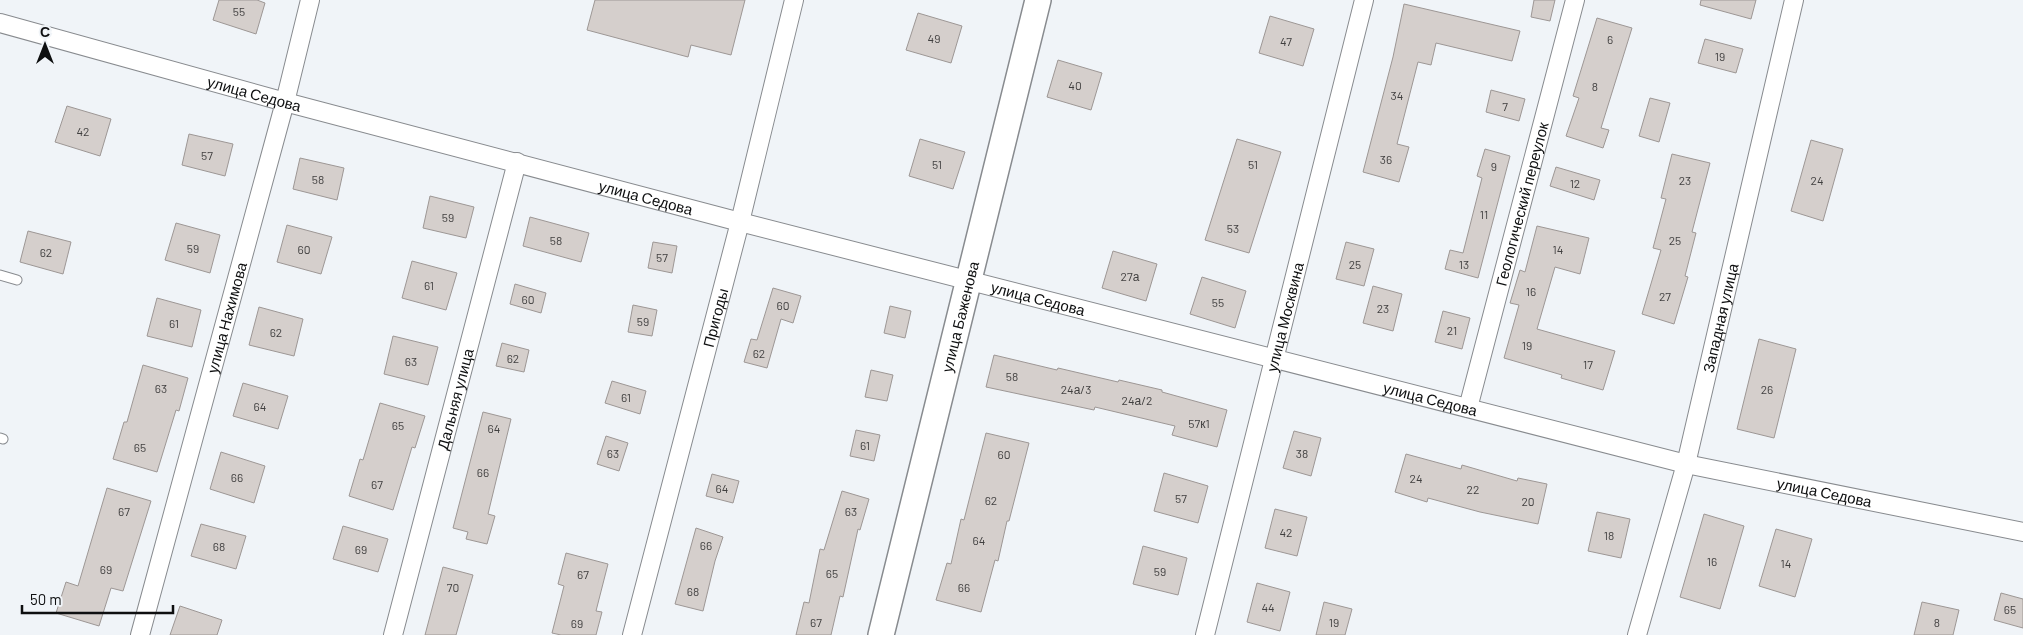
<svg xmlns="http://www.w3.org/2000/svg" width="2023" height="635" viewBox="0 0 2023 635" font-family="Barlow,sans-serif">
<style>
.building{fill:#d5cfcc;stroke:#9d9795}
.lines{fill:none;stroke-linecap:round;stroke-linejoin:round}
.lane-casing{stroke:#888b8f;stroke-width:11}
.street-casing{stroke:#888b8f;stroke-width:20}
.secondary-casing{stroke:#888b8f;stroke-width:28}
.lane{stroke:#fff;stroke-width:9}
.street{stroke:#fff;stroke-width:18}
.secondary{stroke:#fff;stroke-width:25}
.labels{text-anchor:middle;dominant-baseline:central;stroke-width:4;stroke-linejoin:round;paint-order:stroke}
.number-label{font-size:12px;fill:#403f3f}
.street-label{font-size:15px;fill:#0e0f10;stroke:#f0f4f8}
</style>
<rect width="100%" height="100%" fill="#f0f4f8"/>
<path class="building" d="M219 0H257L265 3 256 34 213 20Z
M595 0H745L731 55 691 45 688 57 587 30Z
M1534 0H1555L1550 21 1531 17Z
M1701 0H1756L1751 19 1700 5Z
M1404 4 1520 31 1512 61 1436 43 1431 65 1418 62 1397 144 1409 147 1399 182 1363 172 1393 57Z
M918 13 962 26 951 63 906 50Z
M1270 16 1314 29 1303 66 1259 53Z
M1597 18 1632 28 1601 128 1609 130 1603 148 1566 136 1579 98 1573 96Z
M1705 39 1743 49 1736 73 1698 63Z
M1058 60 1102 73 1091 110 1047 97Z
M1491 90 1525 99 1519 121 1486 112Z
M1650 98 1670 103 1659 142 1639 136Z
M67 106 111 119 100 156 55 142Z
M189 134 233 144 225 176 182 165Z
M920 139 965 152 953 189 909 176Z
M1237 139 1281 152 1249 253 1205 240Z
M1811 140 1843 149 1823 221 1791 211Z
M1485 149 1510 156 1478 278 1445 269 1450 250 1463 253 1482 178 1477 176Z
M1672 154 1710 163 1692 232 1696 233 1685 276 1688 277 1674 324 1642 314 1661 250 1653 248 1666 199 1661 198Z
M300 158 344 168 337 200 293 189Z
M1556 167 1600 180 1594 200 1550 186Z
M430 196 474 207 466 238 423 228Z
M530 217 589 233 581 262 523 246Z
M176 223 220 235 210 273 165 260Z
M287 225 332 237 321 274 277 262Z
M1537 226 1589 238 1580 274 1555 267 1537 329 1615 351 1603 390 1561 378 1562 375 1504 358 1519 305 1510 303 1520 270 1525 272Z
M28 231 71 242 63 274 20 262Z
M653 242 677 246 672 273 648 268Z
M1346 242 1374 249 1364 286 1336 279Z
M1113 251 1157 264 1146 301 1102 288Z
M412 261 457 273 446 310 402 298Z
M1202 277 1246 291 1235 328 1190 314Z
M515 284 546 293 541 313 510 304Z
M1373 286 1402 294 1393 331 1363 323Z
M773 288 801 296 793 323 781 319 767 368 744 362 751 339 757 340Z
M157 298 201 310 192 347 147 336Z
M633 305 657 310 652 336 628 332Z
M890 306 911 311 905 338 884 333Z
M259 307 303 319 294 356 249 345Z
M1443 311 1470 318 1462 349 1435 342Z
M393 336 438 347 428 385 384 374Z
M1759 339 1796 349 1774 438 1737 429Z
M502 343 529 350 524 372 496 366Z
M994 355 1057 370 1058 368 1118 382 1119 380 1162 390V392L1227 410 1217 447 1172 435 1175 426 1095 407 1094 410 986 387Z
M143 365 188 378 179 411 176 410 157 472 113 459 124 422H127Z
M871 370 893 375 887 401 865 397Z
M612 381 646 391 640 414 605 403Z
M243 383 288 396 278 429 233 416Z
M380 403 425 416 415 448 412 447 393 510 349 496 360 459 363 460Z
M483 412 511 419 488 514 495 516 487 544 466 539 468 532 453 528Z
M856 430 880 435 874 461 850 456Z
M1294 431 1321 438 1311 476 1283 468Z
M986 433 1029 443 1009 521H1007L998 561 995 560 981 612 936 600 947 563 951 564 961 519 964 520Z
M606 436 628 443 619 471 597 464Z
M221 452 265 466 254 503 210 489Z
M1406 454 1461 469 1462 465 1517 481 1518 478 1547 484 1538 524 1480 512 1428 498 1427 502 1395 492Z
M1164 473 1208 486 1198 523 1154 511Z
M712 474 739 481 733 503 706 496Z
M107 488 151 501 123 591 111 588 99 626 56 613 66 582 78 586Z
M842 491 869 499 860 530 858 529 843 597 840 596 831 635H796L804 602 809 603 820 549 824 550Z
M1275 509 1307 517 1297 556 1265 548Z
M1597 512 1630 519 1621 558 1588 551Z
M1704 514 1744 526 1720 609 1680 597Z
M201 524 246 536 236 569 191 556Z
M343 526 388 539 378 572 333 559Z
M696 528 723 537 715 561 703 611 675 604Z
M1776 529 1812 539 1795 597 1759 586Z
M1143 546 1187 558 1178 595 1133 584Z
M566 553 608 564 596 611 602 612 596 635H561L552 633 564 586 558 584Z
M443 567 473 575 456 635H425Z
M1257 583 1290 592 1280 631 1247 622Z
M2001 593 2023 599V628L1994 620Z
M1324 602 1352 609 1345 635H1316Z
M1922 602 1959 610 1953 635H1914Z
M180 606 222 620 217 635H170Z"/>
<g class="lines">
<g class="lane-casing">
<path id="lane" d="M0 275 17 280
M0 438 3 439"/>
</g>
<g class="street-casing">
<g id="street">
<path id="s1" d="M0 23 285 102 740 222 1686 464 2023 532"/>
<path id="s2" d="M1468 408 1575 0"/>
<path id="s3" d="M140 635 285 102 310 0"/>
<path id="s4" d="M393 635 517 162"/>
<path id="s5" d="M632 635 740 222 794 0"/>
<path id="s6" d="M1205 635 1364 0"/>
<path id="s7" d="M1637 635 1686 464 1794 0"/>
</g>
</g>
<g class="secondary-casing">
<g id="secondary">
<path id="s8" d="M881 635 1038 0"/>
</g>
</g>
<use href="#lane" class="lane"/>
<use href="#street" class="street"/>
<use href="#secondary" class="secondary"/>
</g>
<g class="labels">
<g class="number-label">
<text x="239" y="11">55</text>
<text x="934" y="38">49</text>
<text x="1610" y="39">6</text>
<text x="1286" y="41">47</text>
<text x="1720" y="56">19</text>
<text x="1075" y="85">40</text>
<text x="1595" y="86">8</text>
<text x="1397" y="95">34</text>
<text x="1505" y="106">7</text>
<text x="83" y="131">42</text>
<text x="207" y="155">57</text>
<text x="1386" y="159">36</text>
<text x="937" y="164">51</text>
<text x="1253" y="164">51</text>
<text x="1494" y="166">9</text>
<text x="318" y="179">58</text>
<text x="1685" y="180">23</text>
<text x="1817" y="180">24</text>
<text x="1575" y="183">12</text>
<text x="1484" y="214">11</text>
<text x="448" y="217">59</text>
<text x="1233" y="228">53</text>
<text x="556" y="240">58</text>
<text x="1675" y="240">25</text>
<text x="193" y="248">59</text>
<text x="304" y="249">60</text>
<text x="1558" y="249">14</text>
<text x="46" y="252">62</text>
<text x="662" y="257">57</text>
<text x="1355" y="264">25</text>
<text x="1464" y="264">13</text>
<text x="1130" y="276">27а</text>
<text x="429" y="285">61</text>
<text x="1531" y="291">16</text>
<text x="1665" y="296">27</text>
<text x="528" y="299">60</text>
<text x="1218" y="302">55</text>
<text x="783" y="305">60</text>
<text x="1383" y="308">23</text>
<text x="643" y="321">59</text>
<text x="174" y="323">61</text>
<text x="1452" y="330">21</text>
<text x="276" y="332">62</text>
<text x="1527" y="345">19</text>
<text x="759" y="353">62</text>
<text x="513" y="358">62</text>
<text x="411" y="361">63</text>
<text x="1588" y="364">17</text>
<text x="1012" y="376">58</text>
<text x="161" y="388">63</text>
<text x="1076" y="389">24а/3</text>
<text x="1767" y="389">26</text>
<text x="626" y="397">61</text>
<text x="1137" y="400">24а/2</text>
<text x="260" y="406">64</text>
<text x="1199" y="423">57к1</text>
<text x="398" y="425">65</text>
<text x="494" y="428">64</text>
<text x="865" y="445">61</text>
<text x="140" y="447">65</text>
<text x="613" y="453">63</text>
<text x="1302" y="453">38</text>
<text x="1004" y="454">60</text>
<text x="483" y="472">66</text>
<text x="237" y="477">66</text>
<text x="1416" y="478">24</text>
<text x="377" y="484">67</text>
<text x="722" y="488">64</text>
<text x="1473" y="489">22</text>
<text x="1181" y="498">57</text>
<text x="991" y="500">62</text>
<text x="1528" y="501">20</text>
<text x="124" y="511">67</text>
<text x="851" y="511">63</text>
<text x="1286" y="532">42</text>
<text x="1609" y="535">18</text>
<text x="979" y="540">64</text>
<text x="706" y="545">66</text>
<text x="219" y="546">68</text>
<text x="361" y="549">69</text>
<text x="1712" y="561">16</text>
<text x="1786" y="563">14</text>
<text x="106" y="569">69</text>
<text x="1160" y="571">59</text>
<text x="832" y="573">65</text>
<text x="583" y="574">67</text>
<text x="453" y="587">70</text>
<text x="964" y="587">66</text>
<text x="693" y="591">68</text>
<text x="1268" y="607">44</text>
<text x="2010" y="609">65</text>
<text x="816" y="622">67</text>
<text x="1334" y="622">19</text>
<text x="1937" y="622">8</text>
<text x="577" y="623">69</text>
</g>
<g class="street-label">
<text stroke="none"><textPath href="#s1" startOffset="264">улица Седова</textPath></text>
<text stroke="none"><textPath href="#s1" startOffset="669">улица Седова</textPath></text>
<text stroke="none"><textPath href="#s2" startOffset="211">Геологический переулок</textPath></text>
<text stroke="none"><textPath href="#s1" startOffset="1074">улица Седова</textPath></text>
<text stroke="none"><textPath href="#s8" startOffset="328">улица Баженова</textPath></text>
<text stroke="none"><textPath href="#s3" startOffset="329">улица Нахимова</textPath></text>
<text stroke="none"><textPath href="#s5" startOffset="328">Пригоды</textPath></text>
<text stroke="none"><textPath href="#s6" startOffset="328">улица Москвина</textPath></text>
<text stroke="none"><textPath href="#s7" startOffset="328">Западная улица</textPath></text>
<text stroke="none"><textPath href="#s1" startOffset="1479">улица Седова</textPath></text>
<text stroke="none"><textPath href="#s4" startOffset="244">Дальняя улица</textPath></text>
<text stroke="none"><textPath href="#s1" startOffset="1884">улица Седова</textPath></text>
</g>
</g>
<g transform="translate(45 45)" stroke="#f0f4f8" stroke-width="4" paint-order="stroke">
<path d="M0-4L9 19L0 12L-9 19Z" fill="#0e0f10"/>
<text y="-8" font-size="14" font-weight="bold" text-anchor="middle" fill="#0e0f10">С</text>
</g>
<path d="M22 605v8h151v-8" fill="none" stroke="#0e0f10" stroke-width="2.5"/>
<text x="30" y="605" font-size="15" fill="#0e0f10" stroke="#f0f4f8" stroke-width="4" paint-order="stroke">50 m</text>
</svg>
